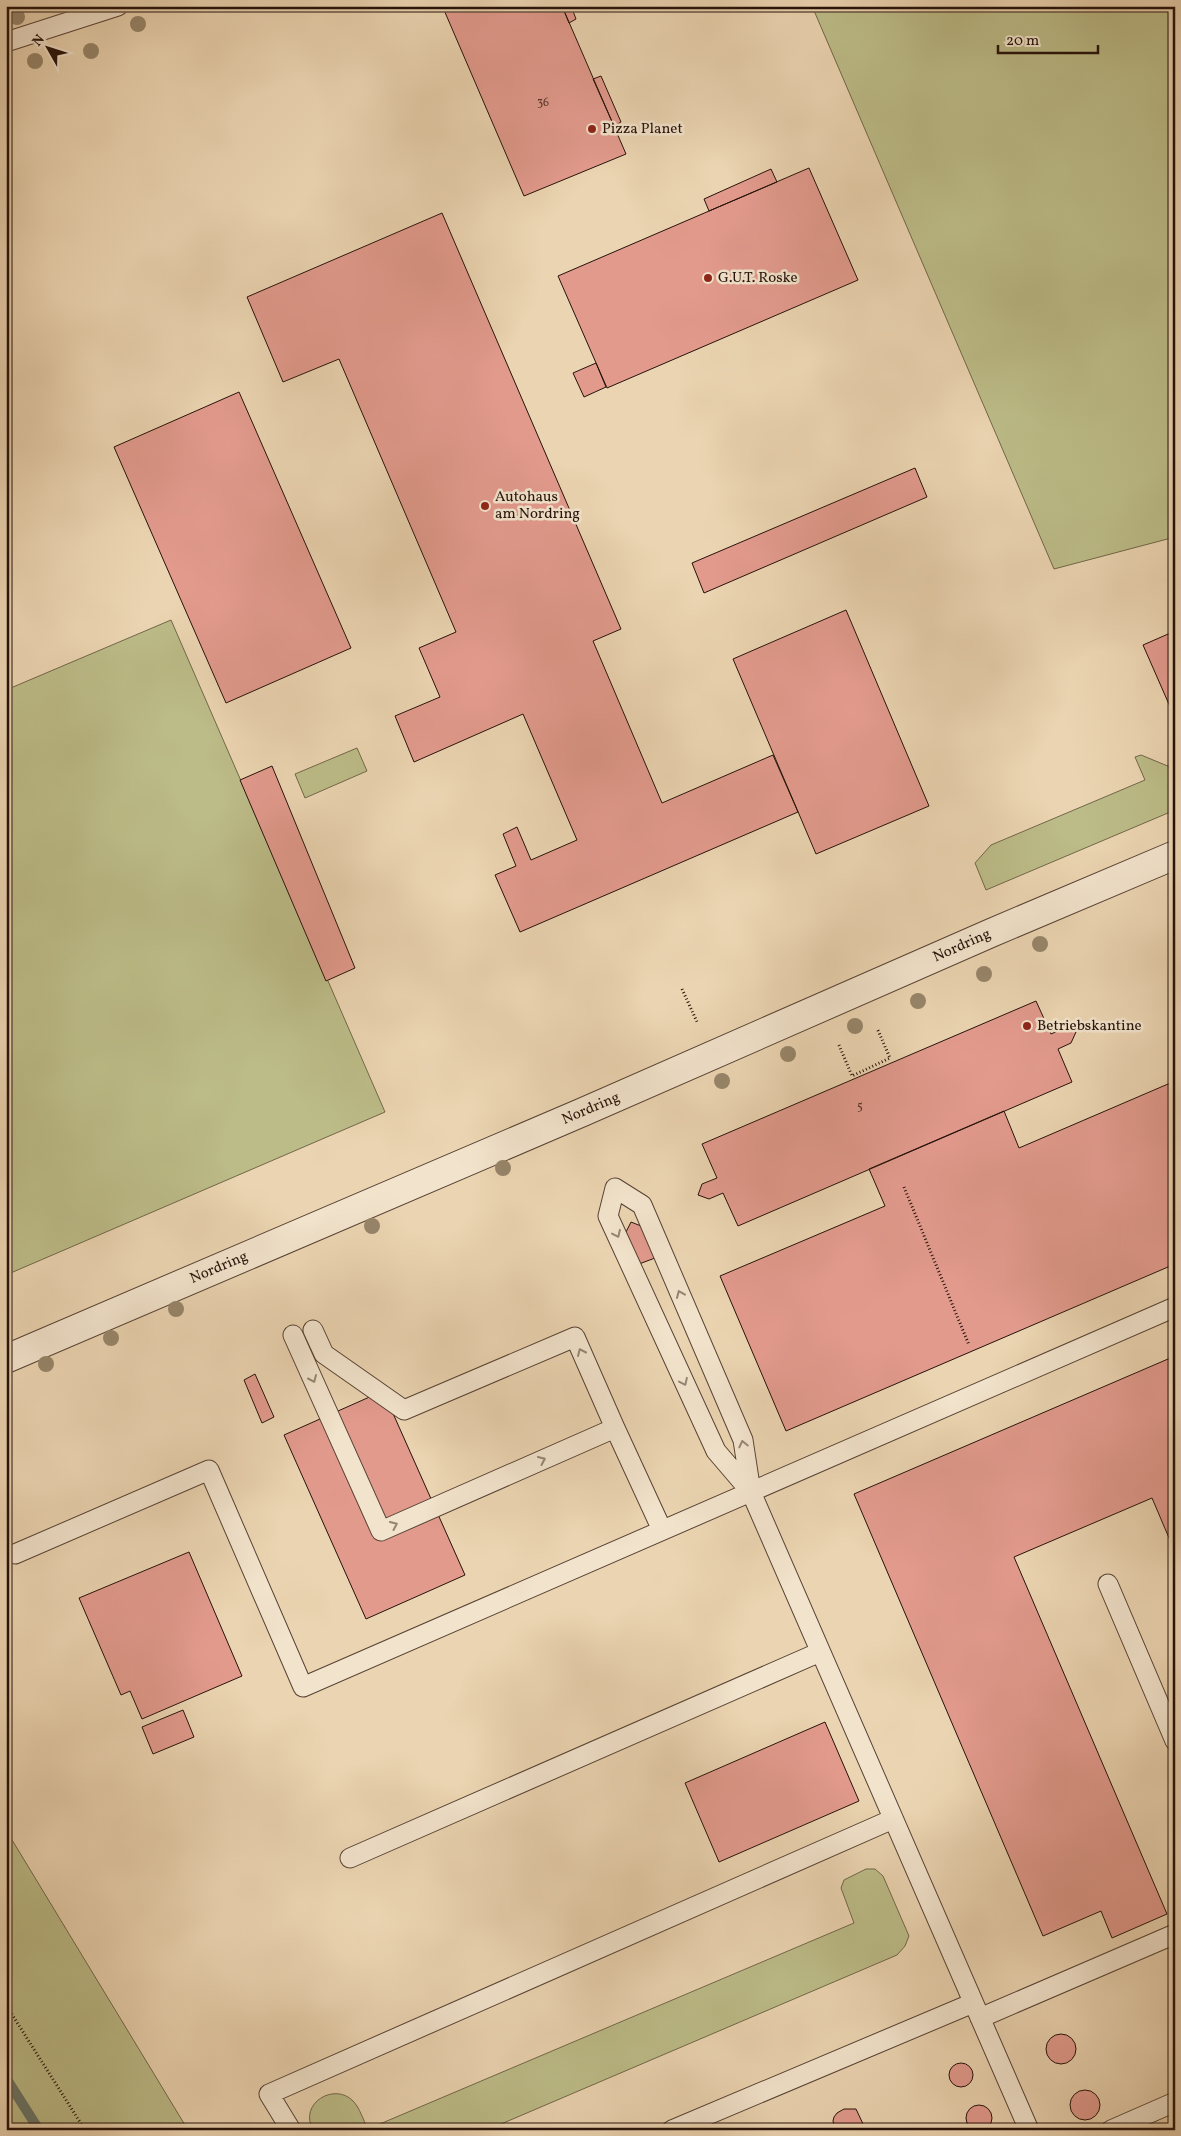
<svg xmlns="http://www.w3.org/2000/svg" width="1181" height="2136" viewBox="0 0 1181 2136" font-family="Vollkorn,serif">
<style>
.green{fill:#bcbc88;stroke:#716749}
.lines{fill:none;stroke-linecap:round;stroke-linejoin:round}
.stream{stroke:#6a7669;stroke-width:10}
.building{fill:#e29a8d;stroke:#26120a}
.service-casing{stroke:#574234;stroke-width:21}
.minor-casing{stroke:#574234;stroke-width:30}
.path{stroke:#26120a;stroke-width:3;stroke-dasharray:1 2.5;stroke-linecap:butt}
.service{stroke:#f2e3cc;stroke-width:19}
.minor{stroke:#f2e3cc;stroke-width:28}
.tree{fill:#97856a}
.oneway{stroke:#968575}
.poi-dot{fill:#8f2418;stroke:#f2e3cc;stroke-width:2}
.labels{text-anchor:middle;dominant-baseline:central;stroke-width:5;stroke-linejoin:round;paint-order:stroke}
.number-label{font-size:12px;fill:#55342b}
.poi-label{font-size:15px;fill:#26120a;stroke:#f2e3cc;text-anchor:start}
.street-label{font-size:15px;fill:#26120a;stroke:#f2e3cc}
</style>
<rect width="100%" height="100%" fill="#ebd4b1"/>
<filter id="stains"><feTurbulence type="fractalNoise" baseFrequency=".004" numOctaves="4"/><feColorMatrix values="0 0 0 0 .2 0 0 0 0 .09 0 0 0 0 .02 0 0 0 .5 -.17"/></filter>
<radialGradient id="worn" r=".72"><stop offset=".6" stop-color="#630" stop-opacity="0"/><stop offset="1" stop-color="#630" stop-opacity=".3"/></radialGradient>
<path class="green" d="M812 6H1175V537L1054 569Z
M171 620 385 1112 6 1275V690Z
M357 748 367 771 305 798 295 774Z
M1141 755 1175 769V810L986 890 975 863 991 845 1145 780 1135 757Z
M6 1830 188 2130H6Z
M866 1869H875L883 1876 909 1936 905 1946 897 1955 487 2130H313C298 2103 335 2082 353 2101 360 2108 363 2120 368 2129L854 1923 841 1888 844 1880Z"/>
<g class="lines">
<path class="stream" d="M6 2078 39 2130"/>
</g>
<path class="building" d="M453 6H562L626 154 524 196 444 10Z
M562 6H571L576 19 569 23Z
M601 76 621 122 614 126 593 79Z
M809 168 858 280 607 388 558 276Z
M771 169 777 182 709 211 704 199Z
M442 213 621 629 593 641 662 803 773 755 798 812 520 932 495 875 516 866 503 834 517 827 531 860 577 840 523 714 414 762 395 716 440 697 419 648 456 632 339 359 283 382 247 297Z
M596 363 606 387 584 397 573 373Z
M239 392 351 648 226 703 114 447Z
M915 468 927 497 704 593 692 563Z
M846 610 929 806 816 854 733 659Z
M1175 631V718L1143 645Z
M272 766 355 968 326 981 240 780Z
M1036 1001 1051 1034 1065 1028 1076 1032 1071 1043 1058 1049 1072 1082 738 1226 723 1193 709 1199 698 1195 702 1184 717 1178 702 1144Z
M1175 1081V1264L786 1431 720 1276 885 1206 869 1169 1004 1111 1019 1148Z
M631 1222 641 1226 655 1258 639 1264 626 1232Z
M1175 1356V1552L1152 1498 1014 1557 1167 1914 1112 1938 1101 1911 1043 1936 854 1494Z
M255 1374 274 1417 262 1423 244 1380Z
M383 1391 465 1575 366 1619 284 1435Z
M189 1552 242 1676 142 1719 130 1691 121 1695 79 1598Z
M183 1710 194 1737 153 1754 142 1727Z
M825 1722 859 1801 719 1862 685 1783Z
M1046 2049a15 15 0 1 1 30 0a15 15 0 1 1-30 0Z
M949 2075a12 12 0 1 1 24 0a12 12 0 1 1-24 0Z
M1070 2105a15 15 0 1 1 30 0a15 15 0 1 1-30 0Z
M966 2118a13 13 0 1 1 26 0a13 13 0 1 1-26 0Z
M844 2109H856L864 2126 860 2130H835L833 2121 834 2117 837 2113Z"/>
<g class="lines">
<g class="service-casing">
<path id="service" d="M6 42 118 6
M293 1335 381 1531 615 1428 575 1337 404 1410 324 1354 313 1330
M615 1428 662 1530
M751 1492 716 1451 608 1216 615 1188 642 1205 743 1440 751 1492 1029 2130
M15 1554 209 1470 303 1687 1175 1307
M1108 1584 1175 1741
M350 1858 820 1652
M980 2018 1175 1934
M291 2130 269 2094 893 1819
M672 2130 973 2003
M1111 2130 1175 2102"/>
</g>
<g class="minor-casing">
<path id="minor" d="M6 1359 583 1112 991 933 1175 855"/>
</g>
<path class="path" d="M682 989 698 1024
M839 1045 852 1076 890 1058 877 1028
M904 1187 969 1345
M6 2005 85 2130"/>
<use href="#service" class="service"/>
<use href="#minor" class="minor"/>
</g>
<g class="tree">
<circle cx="17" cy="17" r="8"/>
<circle cx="138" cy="24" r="8"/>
<circle cx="91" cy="51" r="8"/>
<circle cx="35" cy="61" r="8"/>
<circle cx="1040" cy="944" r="8"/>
<circle cx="984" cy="974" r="8"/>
<circle cx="918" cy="1001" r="8"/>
<circle cx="855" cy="1026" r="8"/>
<circle cx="788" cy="1054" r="8"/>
<circle cx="722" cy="1081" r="8"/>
<circle cx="503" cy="1168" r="8"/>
<circle cx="372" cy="1226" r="8"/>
<circle cx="176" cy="1309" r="8"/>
<circle cx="111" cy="1338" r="8"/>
<circle cx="46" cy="1364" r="8"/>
</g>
<defs><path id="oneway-chevron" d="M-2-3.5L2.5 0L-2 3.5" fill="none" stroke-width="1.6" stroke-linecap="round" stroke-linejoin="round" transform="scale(1.25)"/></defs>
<g class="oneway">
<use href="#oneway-chevron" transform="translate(617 1234) rotate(65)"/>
<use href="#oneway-chevron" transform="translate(680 1294) rotate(-113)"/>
<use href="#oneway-chevron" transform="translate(581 1352) rotate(-114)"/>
<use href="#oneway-chevron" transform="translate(313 1379) rotate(66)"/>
<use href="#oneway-chevron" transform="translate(684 1382) rotate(65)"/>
<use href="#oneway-chevron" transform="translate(743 1444) rotate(-103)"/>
<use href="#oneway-chevron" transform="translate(542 1460) rotate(-24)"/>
<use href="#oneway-chevron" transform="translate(394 1525) rotate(-24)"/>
</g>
<g class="poi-dot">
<circle cx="592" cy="129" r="5"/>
<circle cx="708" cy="278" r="5"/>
<circle cx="485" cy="506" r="5"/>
<circle cx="1027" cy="1026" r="5"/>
</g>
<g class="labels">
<g class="number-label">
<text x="543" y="103">36</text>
<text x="860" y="1107">5</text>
</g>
<g class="poi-label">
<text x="602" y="129">Pizza Planet</text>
<text x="718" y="278">G.U.T. Roske</text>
<text x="495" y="497">Autohaus<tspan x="495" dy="17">am Nordring</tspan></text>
<text x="1037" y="1026">Betriebskantine</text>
</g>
<g class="street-label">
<text transform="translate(962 946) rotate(-24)">Nordring</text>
<text transform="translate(591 1109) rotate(-23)">Nordring</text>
<text transform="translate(219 1268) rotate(-23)">Nordring</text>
</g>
</g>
<rect width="1181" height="2136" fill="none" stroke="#ebd4b1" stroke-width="25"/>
<rect x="8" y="8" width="1166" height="2121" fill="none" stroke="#26120a" stroke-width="2.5"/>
<rect x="12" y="12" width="1156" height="2111" fill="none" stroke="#26120a"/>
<g transform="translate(48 48) rotate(309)" stroke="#f2e3cc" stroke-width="4" paint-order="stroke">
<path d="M0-4L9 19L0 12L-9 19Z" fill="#26120a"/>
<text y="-8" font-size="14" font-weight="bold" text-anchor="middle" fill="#26120a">N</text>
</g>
<path d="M998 45v8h100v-8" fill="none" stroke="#26120a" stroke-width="2.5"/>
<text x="1006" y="45" font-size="15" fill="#26120a" stroke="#f2e3cc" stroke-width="4" paint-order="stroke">20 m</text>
<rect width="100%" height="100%" filter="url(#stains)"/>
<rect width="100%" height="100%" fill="url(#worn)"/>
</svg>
